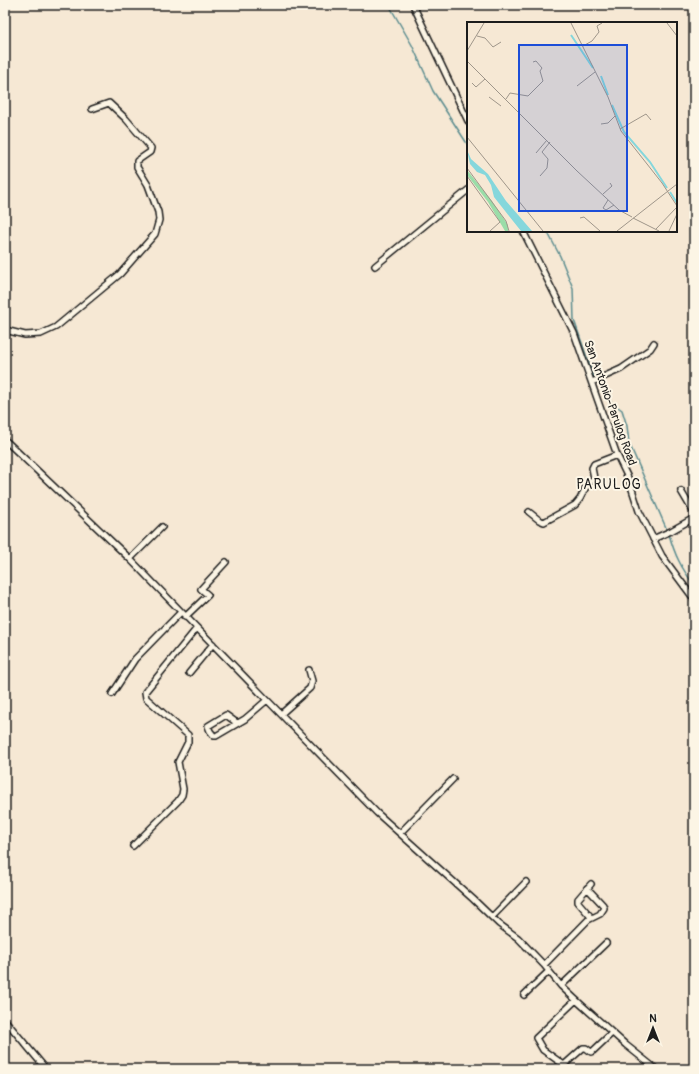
<svg xmlns="http://www.w3.org/2000/svg" width="699" height="1074" viewBox="0 0 699 1074" font-family="Pangolin,sans-serif">
<style>
.lines{fill:none;stroke-linecap:round;stroke-linejoin:round}
.stream{stroke:#5b8c8f;stroke-width:1.5}
.minor-casing{stroke:#1c1c1c;stroke-width:8}
.minor{stroke:#fcf5e5;stroke-width:5}
.labels{text-anchor:middle;dominant-baseline:central;stroke-width:4;stroke-linejoin:round;paint-order:stroke}
.street-label{font-size:12px;fill:#1c1c1c;stroke:#fcf5e5}
.quarter-label{font-size:14px;letter-spacing:1px;fill:#1c1c1c;stroke:#fcf5e5}
.inset-river{fill:none;stroke:#85d7dc;stroke-width:2}
.inset-road{fill:none;stroke:#9f968a;stroke-width:1}
.view{fill:#1d4ed8;fill-opacity:0.15;stroke:#1d4ed8;stroke-width:2}
.inset-edge{fill:none;stroke:#1c1c1c;stroke-width:2}
</style>
<rect width="100%" height="100%" fill="#f6e8d4"/>
<filter id="ink" filterUnits="userSpaceOnUse"><feTurbulence type="fractalNoise" baseFrequency=".025" numOctaves="2"/><feDisplacementMap in="SourceGraphic" scale="8" xChannelSelector="R" yChannelSelector="G"/><feConvolveMatrix kernelMatrix="1 2 1 2 8 2 1 2 1" color-interpolation-filters="sRGB"/></filter>
<g filter="url(#ink)">
<g class="lines">
<path class="stream" d="M389 5 412 45 433 91 468 145
M547 231 560 256 573 288 574 320 593 375 611 402 622 410 627 426 629 443 667 530
M669 534C675 556 681 567 694 585"/>
<g class="minor-casing">
<path id="minor" d="M413 5 468 121
M523 231 574 333 617 455 629 480 639 511 662 556 694 599
M375 266 468 190
M5 330 25 335 41 334 56 327 120 274 155 234 159 220 158 212 148 185 137 167V161L150 152 151 148 126 119 109 103 92 109
M592 382 621 369 650 349 654 343
M5 440 130 559 377 813 473 899 499 924 518 938 544 965 561 986 576 1000 626 1045 656 1069
M681 491 694 513
M529 512 539 520 544 522 575 505 580 499 586 487 594 478 592 468 594 464 617 455
M653 539 671 531 694 518
M130 559 162 527
M185 617 208 595 201 589 226 562
M189 673 213 644
M112 694 135 659 181 612
M281 714 310 688 312 681 309 670
M237 723 226 715 208 726 210 731 214 736H216L245 719 267 700
M400 833 453 779
M133 846 178 801 182 795 183 789 178 762 188 742V735L146 698 145 692 197 628
M591 884 578 899V902L591 917
M492 917 526 882
M544 965 588 920 600 914 604 908 603 905 587 888
M561 986 606 943
M524 995 549 971
M576 1000 536 1038 543 1050 564 1065 583 1048H586L591 1052 593 1051 612 1033
M5 1020 46 1069"/>
</g>
<use href="#minor" class="minor"/>
</g>
</g>
<g class="labels">
<g class="street-label">
<text transform="translate(610 403) rotate(70)">San Antonio-Parulog Road</text>
</g>
<g class="quarter-label">
<text x="609" y="484">PARULOG</text>
</g>
</g>
<g transform="translate(467 22)">
<rect width="210" height="210" fill="#f6e8d4"/>
<path d="M0 148 25 179 41 203V209H38L21 180 0 153Z" fill="#9adda8"/>
<path d="M0 128 4 137 21 152 39 179 65 209H54L27 175 24 163 18 153 10 150 3 142Z" fill="#85d7dc"/>
<path class="inset-river" d="M104 13 126 46M134 54 141 73M145 83 157 110 183 140 200 166M203 170 210 181"/>
<path class="inset-road" d="M104 1 141 75 154 109 195 161 210 184M200 1 210 14M10 14 18 16 26 25 34 20M116 24 125 19 132 10 130 4 135 1M0 29 17 1M0 39 110 149 152 188 165 195M5 61 9 65 18 57M110 64 128 50M22 75 34 84M39 77 43 71 61 74 76 59 73 49 75 46 69 39 66 40M134 102 141 101 148 94M153 107 179 92 184 98M0 115 76 209M69 131 80 118M0 146 39 199 42 209M0 154 33 200 23 209M73 154 80 146 81 137 75 130 83 120M136 172 145 164 143 161M141 178 136 186 139 188 147 183M113 196 117 195 133 209M166 196 192 209M189 207 210 185M150 209 210 162M202 209 210 192"/>
<path class="view" d="M52 23H160V189H52Z"/>
<rect width="210" height="210" class="inset-edge"/>
</g>
<rect width="699" height="1074" fill="none" stroke="#fcf5e5" stroke-width="20"/>
<rect x="10" y="10" width="679" height="1054" fill="none" stroke="#1c1c1c" stroke-width="1.5" filter="url(#ink)"/>
<g transform="translate(653 1028)" stroke="#fcf5e5" stroke-width="3" paint-order="stroke">
<path d="M0-3L7 15L0 10L-7 15Z" fill="#1c1c1c"/>
<text y="-6" font-size="11" font-weight="bold" text-anchor="middle" fill="#1c1c1c">N</text>
</g>
</svg>
